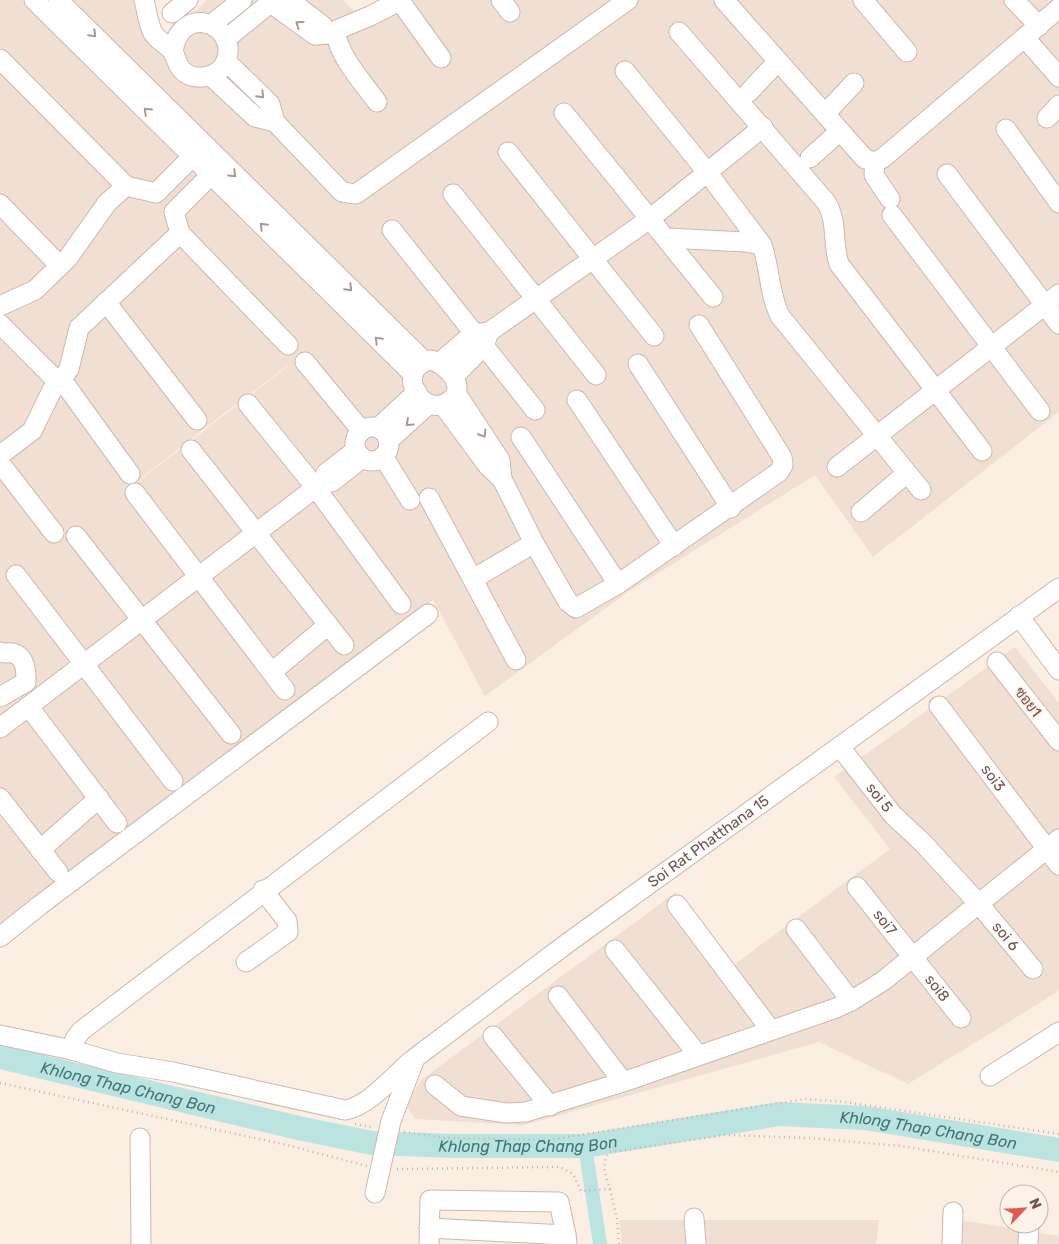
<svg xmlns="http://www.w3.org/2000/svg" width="1059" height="1244" viewBox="0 0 1059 1244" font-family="Rubik,Sarabun,sans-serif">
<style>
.residential{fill:#f2dfd3;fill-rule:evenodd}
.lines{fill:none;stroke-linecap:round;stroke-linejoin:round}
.canal{stroke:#bae3e2;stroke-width:14}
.river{stroke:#bae3e2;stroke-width:24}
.minor-casing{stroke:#cdb7af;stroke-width:21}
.path{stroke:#d3ada1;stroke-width:2.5;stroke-dasharray:1 4;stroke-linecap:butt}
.minor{stroke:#fff;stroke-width:19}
.oneway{stroke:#aa9894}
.labels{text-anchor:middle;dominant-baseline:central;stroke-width:4.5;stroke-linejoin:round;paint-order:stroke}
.street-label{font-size:15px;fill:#71534c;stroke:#fef3ea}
.water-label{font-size:16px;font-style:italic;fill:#407676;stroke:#fef3ea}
</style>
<rect width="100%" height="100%" fill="#fbefe4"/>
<path class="residential" d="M0 0H145L165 38 207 0H343L358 15 386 0H1059V412L873 557 815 475 628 592 485 696 433 600 247 743 0 937ZM288 365V366L91 518 200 432Z
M1015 647 1059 703V991L908 1084 819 1042 525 1125 415 1119 406 1105 421 1080 676 892 731 967 890 849 834 777Z
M943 1217 1059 1236V1244H941Z
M619 1220H879L876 1244H622Z"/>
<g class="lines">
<path class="canal" d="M585 1146 600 1244"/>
<path class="river" id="s1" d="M0 1057 303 1129 372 1143 455 1146H585L779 1114 865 1118 1059 1150"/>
<g class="minor-casing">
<g id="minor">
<path d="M34 0 413 374"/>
<path d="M58 0 424 361"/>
<path d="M144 0C147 11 148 24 153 33 158 41 168 45 173 52 176 57 177 64 181 69 193 83 220 78 226 61 240 24 179 1 173 53"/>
<path d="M501 0 510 12"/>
<path d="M724 0 865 159 875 162 883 158 1059 8"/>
<path d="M863 0 907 52"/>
<path d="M1014 0 1039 26"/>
<path d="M400 1 441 58"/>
<path d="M172 13 188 0"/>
<path d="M212 24 242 0"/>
<path d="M335 31C340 58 361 80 377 102"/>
<path d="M679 32 826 202C838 221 832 243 839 264L982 451"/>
<path d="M327 34 370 16 401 0"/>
<path d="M1025 38 1059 77"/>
<path d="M226 39 269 4 275 6 315 35 327 34 322 25 289 0"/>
<path d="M0 59 126 186"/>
<path d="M625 71 707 172 762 245C770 268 769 294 780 316L921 490"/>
<path d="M211 76 255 117 275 122 270 104 226 61"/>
<path d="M749 92 778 61"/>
<path d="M564 113 713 297"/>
<path d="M825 114 854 83"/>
<path d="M1047 118 1059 105"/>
<path d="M275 122 342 192 356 194 628 0"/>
<path d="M1006 129 1059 203"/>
<path d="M508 152 654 336"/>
<path d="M810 158 840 131"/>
<path d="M875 162 874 175 890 199"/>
<path d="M947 174 1059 324"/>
<path d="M453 194 596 375"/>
<path d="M0 204 60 266"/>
<path d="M892 215 1040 411"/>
<path d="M392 230 535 410"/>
<path d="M180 233 288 345"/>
<path d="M667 238 745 242 762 245"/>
<path d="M106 302 197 420"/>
<path d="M0 306 35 290 68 258 107 203 126 186 156 193 193 156"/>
<path d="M0 324 51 375 57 380H62L130 474"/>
<path d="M489 332 651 218 763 127"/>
<path d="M431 360C447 364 470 389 448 402 421 419 393 368 431 360Z"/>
<path d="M305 362 361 430"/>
<path d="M440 362 473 334 489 332 484 346 454 376"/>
<path d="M638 364 731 508"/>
<path d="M62 380 69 369 79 328 180 233 174 212 211 175"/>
<path d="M577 400 674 546"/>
<path d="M248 404 316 488 401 604"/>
<path d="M443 405 488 466 502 479 500 460 456 393"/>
<circle cx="372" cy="444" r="17"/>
<path d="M378 428 417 392"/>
<path d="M521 437 618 584"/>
<path d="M388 441 429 404"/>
<path d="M191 450 344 645"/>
<path d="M356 450 326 473 323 482H332L362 458"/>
<path d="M0 455 32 431 57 380"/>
<path d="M383 456 410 500"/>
<path d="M0 463 54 533"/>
<path d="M837 467 1059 294"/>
<path d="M502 479 534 543 568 602 576 608 618 584 779 472 783 465 782 457 699 325"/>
<path d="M135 493 285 690"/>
<path d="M429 498 516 660"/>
<path d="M861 512 907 473"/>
<path d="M76 536 231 734"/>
<path d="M16 575 173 781"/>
<path d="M473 579 534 543"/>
<path d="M1019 616 1059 670"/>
<path d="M0 652C4 654 9 652 13 653 26 657 26 671 26 682L0 697"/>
<path d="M997 662 1059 741"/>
<path d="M272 672 328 625"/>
<path id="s2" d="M939 706 1059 865"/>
<path d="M29 707 117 823"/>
<path d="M0 728 323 482"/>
<path id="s3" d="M840 747 893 815 923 843 979 904 1033 969"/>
<path d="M0 798 58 872"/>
<path d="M40 850 99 798"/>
<path id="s4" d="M857 887 961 1018"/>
<path d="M677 905 770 1029"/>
<path d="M796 929 851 1001"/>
<path d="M0 937 40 905 428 614"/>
<path d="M615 950 698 1055"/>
<path d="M246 962 288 932 287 921 263 890"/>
<path d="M558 996 623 1082"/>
<path d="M0 1035 72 1050 117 1063 173 1072 345 1110C366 1108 394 1076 410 1062"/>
<path d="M493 1036 550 1106"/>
<path d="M72 1050 75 1039 81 1031 488 722"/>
<path d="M990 1076 1059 1032"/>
<path d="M435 1085 461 1106 506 1113 526 1112 623 1082 836 1008 851 1001 883 981 1059 839"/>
<path d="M140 1138 141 1244"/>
<path id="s5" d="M375 1193 391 1121 415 1058 569 942 1059 588"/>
<path d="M694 1218 696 1244"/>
<path d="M429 1228 566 1235 567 1244"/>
<path d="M429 1244 430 1200 559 1202 566 1235"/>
<path d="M952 1244 953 1212"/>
<path d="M1028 1244 1029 1224"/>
</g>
</g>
<path class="path" d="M0 1083 287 1145 367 1166
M355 1124 374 1128
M404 1132 446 1138 549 1140 805 1099 845 1102 1059 1134
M397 1169 560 1167 573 1174 581 1191 610 1189C606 1177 600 1161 610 1152L726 1135 810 1138 901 1146 1059 1172
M610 1189 617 1219 619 1244"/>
<use href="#minor" class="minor"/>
</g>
<defs><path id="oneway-chevron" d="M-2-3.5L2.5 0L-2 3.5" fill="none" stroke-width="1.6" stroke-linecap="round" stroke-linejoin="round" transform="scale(1.25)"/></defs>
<g class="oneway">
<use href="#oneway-chevron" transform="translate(299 24) rotate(-144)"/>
<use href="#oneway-chevron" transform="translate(93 34) rotate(45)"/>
<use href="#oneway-chevron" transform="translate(261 95) rotate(45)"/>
<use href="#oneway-chevron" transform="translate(147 111) rotate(-136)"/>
<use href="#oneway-chevron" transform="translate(233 174) rotate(44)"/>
<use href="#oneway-chevron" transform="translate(263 226) rotate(-135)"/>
<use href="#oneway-chevron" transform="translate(349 288) rotate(45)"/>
<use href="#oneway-chevron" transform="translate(378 340) rotate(-135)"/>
<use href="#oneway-chevron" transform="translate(409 423) rotate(138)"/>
<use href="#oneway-chevron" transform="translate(483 434) rotate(57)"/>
</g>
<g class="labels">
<g class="street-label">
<text transform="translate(1028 702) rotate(52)">ซอย1</text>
<text stroke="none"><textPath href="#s2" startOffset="90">soi3</textPath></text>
<text stroke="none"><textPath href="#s3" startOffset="64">soi 5</textPath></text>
<text stroke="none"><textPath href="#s5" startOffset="506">Soi Rat Phatthana 15</textPath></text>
<text stroke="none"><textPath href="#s4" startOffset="45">soi7</textPath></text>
<text stroke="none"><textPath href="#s3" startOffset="252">soi 6</textPath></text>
<text stroke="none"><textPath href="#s4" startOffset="129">soi8</textPath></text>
</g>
<g class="water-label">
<text stroke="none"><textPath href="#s1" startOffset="132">Khlong Thap Chang Bon</textPath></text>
<text stroke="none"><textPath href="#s1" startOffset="942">Khlong Thap Chang Bon</textPath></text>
<text stroke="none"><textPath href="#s1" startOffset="538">Khlong Thap Chang Bon</textPath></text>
</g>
</g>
<g transform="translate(1024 1209) rotate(65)"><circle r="24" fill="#fef3ea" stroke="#c6b3ab"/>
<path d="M0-4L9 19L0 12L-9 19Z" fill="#dd5b51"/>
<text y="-8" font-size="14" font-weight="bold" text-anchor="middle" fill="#71534c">N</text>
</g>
</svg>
